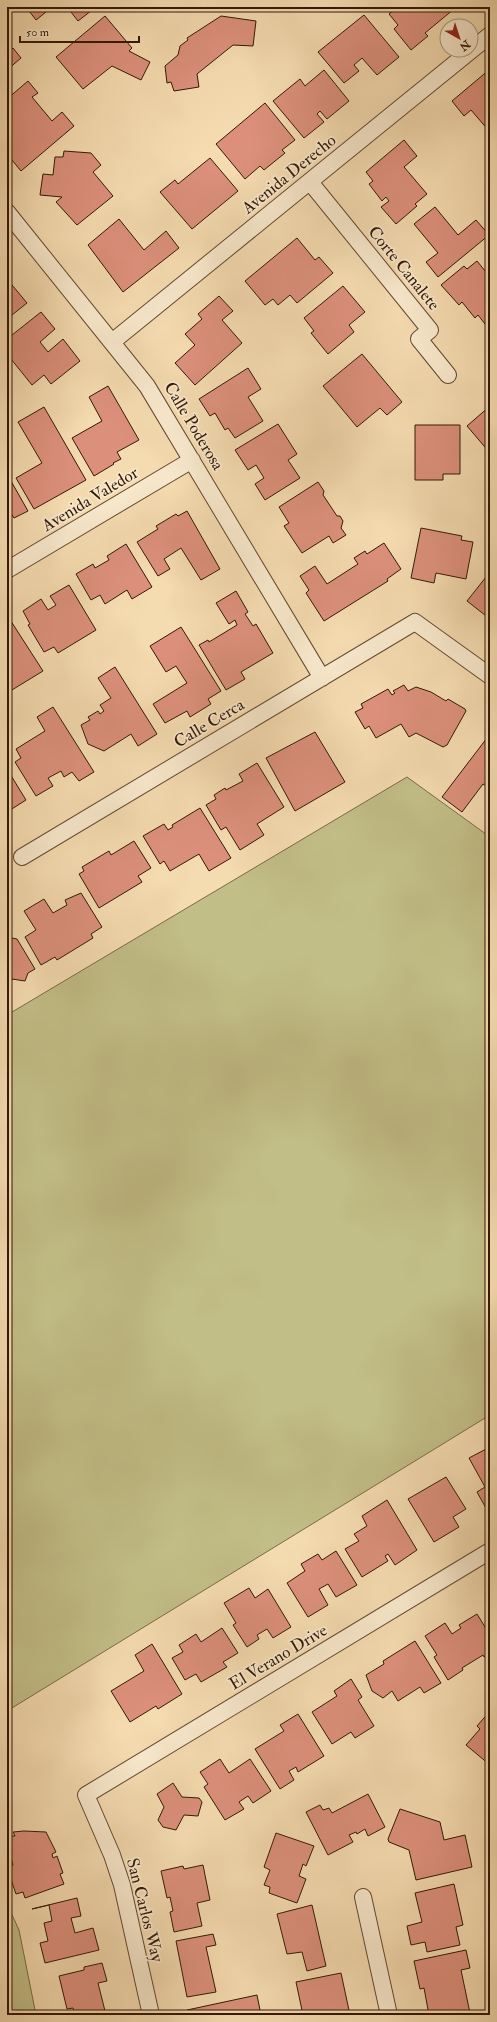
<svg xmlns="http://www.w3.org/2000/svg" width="497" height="2022" viewBox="0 0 497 2022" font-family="'IM FELL Double Pica',serif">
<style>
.green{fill:#c2be87;stroke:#7a6b46}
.building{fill:#dc907c;stroke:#331806}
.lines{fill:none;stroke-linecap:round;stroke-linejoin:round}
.street-casing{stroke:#644930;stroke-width:18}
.street{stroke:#f8e8cc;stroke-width:16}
.labels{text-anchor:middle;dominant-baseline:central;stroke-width:3.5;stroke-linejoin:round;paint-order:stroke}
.street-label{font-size:17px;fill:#331806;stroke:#f8e8cc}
</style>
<rect width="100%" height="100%" fill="#f5dbb0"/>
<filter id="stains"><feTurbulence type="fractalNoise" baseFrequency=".005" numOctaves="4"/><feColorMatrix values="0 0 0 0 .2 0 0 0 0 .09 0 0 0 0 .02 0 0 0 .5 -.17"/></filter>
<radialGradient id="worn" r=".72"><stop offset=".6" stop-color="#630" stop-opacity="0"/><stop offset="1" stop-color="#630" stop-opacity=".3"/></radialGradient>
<path class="green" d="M407 777 490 837V1415L7 1711V1015Z
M7 1904 19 1930 36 2015H7Z"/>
<path class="building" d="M26 7H42L46 12 36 20Z
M67 7H96L78 21Z
M397 7H452L454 9 425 33 428 36 411 50 394 29 398 25 389 14Z
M364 15 399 57 377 75 362 58 354 65 359 71 344 83 318 52Z
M105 16 132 48 129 51 150 62 141 80 112 66 83 89 56 57Z
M221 16 256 21 253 46 233 45 197 74 199 87 174 91 171 82 167 83 165 66 178 55 180 46 188 40 187 38Z
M13 48 21 58 7 70V53Z
M490 69V132L471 110 464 116 452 101Z
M324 70 349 101 327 119 320 111 317 114 324 122 304 138 273 101 300 79 305 86Z
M28 81 38 93 32 97 52 121 62 112 74 126 21 171 7 154V150L11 147 7 142 10 140 7 136V99Z
M265 103 295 140 282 150 285 153 264 170 260 166 245 179 216 144Z
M404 140 417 156 404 167 427 194 415 204 417 206 396 224 381 207 389 201 386 197 382 201 369 184 373 181 366 172Z
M64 151 91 153 101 165 93 172 113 196 77 225 56 202 62 197 40 195 43 174 53 175 55 157H63Z
M210 158 238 191 192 229 160 192 175 180 178 184Z
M435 207 458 235 476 220 489 235 438 277 426 262 438 253 414 224Z
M119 219 144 250 166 231 179 248 123 292 88 245Z
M297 238 315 260 319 257 333 273 297 303 290 295 278 305 273 299 265 305 245 281Z
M477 261 490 277V282L487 285 490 288V320L485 324 478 315 475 318 462 302 459 305 441 285 464 266 467 269Z
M7 279 27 303 7 319Z
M343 286 365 312 349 325 354 332 328 354 311 333 314 331 304 318Z
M219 296 233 311 222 320 242 343 195 385 175 363 195 345 185 334 202 319 198 314Z
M41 312 55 329 40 342 48 352 63 339 80 361 51 384 44 375 32 385 11 359 7 362V339Z
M362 354 402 402 387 415 380 408 357 427 323 386Z
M248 368 261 389 248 397 263 421 235 438 228 428 225 430 215 413 210 416 199 399Z
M108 386 139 440 117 452 121 459 113 463 114 464 94 476 72 438 102 421 89 397Z
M490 406V453L467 426Z
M44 407 86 480 34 509 16 478 42 463 18 422Z
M278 424 297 454 288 460 300 478 265 500 255 484 264 478 256 465 248 470 235 450Z
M415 425H460V474H443V480H415Z
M7 474 28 511 14 518 12 515 7 518Z
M318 482 324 491 323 495 337 516H340L343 521 341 528 346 535 333 543 329 536 302 553 284 526 289 523 279 507Z
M187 511 220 569 201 580 181 548 164 559 170 569 158 576 137 542 158 529 156 526 176 514 178 516Z
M421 528 462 536 461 540 473 542 466 579 436 573 434 583 411 578Z
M384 543 401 569 387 579 388 581 324 621 306 593 309 590 300 576 315 566 327 584 358 564 354 558 365 551 367 554Z
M126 544 152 587 132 599 127 590 105 604 100 595 91 600 76 574 93 564 95 568 109 560 107 556Z
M490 572V619L467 601Z
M69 585 96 630 58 653 54 647 44 652 28 625 30 624 23 611 41 599 48 610 56 605 50 596Z
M236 591 248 612 245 614 253 626 256 624 273 653 241 672 245 679 226 690 199 645 208 640 209 642 237 625 235 620 229 624 216 603Z
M7 615 43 671 7 693V674L9 673 7 670Z
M181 627 221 691 208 699 211 704 190 717 187 711 165 723 153 704 187 683 176 666 166 672 150 646Z
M115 667 157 734 138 746 131 734 104 751 88 744 81 725 90 720 88 717 98 711 100 714 104 711 100 705 111 698 98 678Z
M404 685 408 691 416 687 431 692 446 701 448 699 465 709 466 711 447 745 443 747 416 733 409 737 401 724 376 738 369 726 365 729 355 712 363 708 361 704 388 689 392 695 395 693 393 691Z
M53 707 94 772 79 781 72 772 64 777 61 771 48 778 53 786 36 796 15 762 21 758 16 749 45 731 37 717Z
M315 732 345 782 295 811 266 758Z
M490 734V788L483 784 462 812 442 797Z
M257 763 284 807 257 824 264 835 240 850 226 827 221 830 206 805 216 799 214 795 225 788 226 790 243 781 239 774Z
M7 769 26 800 7 812Z
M200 808 231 858 209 871 199 854 170 871 164 861 160 864 143 836 164 824 168 830 173 827 172 825Z
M134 841 151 868 138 876 142 882 99 908 79 874 84 871 82 867 109 851 111 855Z
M81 893 102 927 91 934 93 938 57 960 55 957 41 965 25 937 36 930 24 911 44 899 53 913 67 905 65 900Z
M7 937 17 939 35 969 28 973 25 981 12 979 8 995Z
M490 1447V1508L487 1510 477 1492 485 1487 469 1458Z
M446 1477 466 1509 453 1517 459 1527 434 1542 408 1499Z
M387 1500 417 1550 395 1565 388 1554 385 1556 388 1561 362 1577 345 1549 359 1541 354 1534 367 1526 362 1516Z
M336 1551 357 1585 336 1597 328 1584 319 1589 328 1605 308 1617 287 1583 305 1571 301 1564 318 1554 322 1560Z
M249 1588 255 1598 268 1589 291 1627 273 1638 267 1629 257 1635 259 1639 247 1647 233 1625 236 1623 224 1603Z
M477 1614 490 1635V1654L484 1657 483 1655 462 1668 463 1670 448 1680 434 1657 437 1655 425 1636 445 1623 452 1634 461 1628 459 1625Z
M222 1628 238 1653 223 1662 227 1667 201 1682 196 1674 185 1680 172 1658 183 1652 179 1645 196 1634 201 1642Z
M415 1641 441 1683 424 1693 420 1687 398 1701 392 1691 383 1698 372 1691 366 1675 384 1664 383 1661Z
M152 1644 182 1694 158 1709 156 1706 130 1722 111 1691 144 1671 135 1655Z
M351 1679 362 1697 358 1700 374 1726 355 1738 351 1732 332 1744 312 1712 337 1696 334 1691Z
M490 1711V1765L466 1745 480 1729 477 1726Z
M298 1714 324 1756 298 1772 296 1767 289 1771 294 1780 280 1789 255 1749 284 1731 280 1725Z
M220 1759 229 1773 250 1759 271 1791 253 1803 248 1796 239 1802 244 1809 225 1820 204 1787 208 1784 200 1772Z
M173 1783 182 1797 199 1798 202 1802 198 1816 184 1815 176 1830 163 1827 158 1820 164 1807 157 1794Z
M368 1794 385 1827 368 1836 365 1829 357 1834 356 1832 349 1835 353 1842 328 1855 306 1812 320 1805 323 1810 329 1808 332 1813Z
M400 1809 440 1822 444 1840 465 1835 472 1867 416 1880 409 1850 389 1842 388 1839Z
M24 1831 46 1832 56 1852 52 1854 53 1858 57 1856 63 1873 60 1874 64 1884 25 1898 23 1892 16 1894 7 1868 13 1865 9 1852H7V1836H15L13 1832Z
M276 1833 314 1846 306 1866 303 1864 299 1876 306 1879 297 1903 269 1893 270 1887 264 1885 270 1870 264 1867Z
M203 1865 210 1900 197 1903 202 1926 174 1932 170 1912 173 1911 170 1897 167 1898 161 1871 183 1866 184 1869Z
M454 1884 463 1925 456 1927 460 1945 427 1952 425 1942 411 1945 407 1926 422 1922 415 1893Z
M77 1898 81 1916 71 1918 75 1933 93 1928 99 1950 45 1963 40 1943 48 1941 44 1923 52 1921 49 1905 32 1909Z
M312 1905 326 1966 307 1971 302 1952 287 1954 277 1914Z
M213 1934 216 1945 206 1947 216 1992 187 1997 176 1941Z
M466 1950 470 1968 461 1970 470 2013 429 2015 424 1988 420 1989 414 1961Z
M102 1963 107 1981 98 1983 106 2015H75L73 2008 67 2009 59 1976 84 1970V1967Z
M341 1973 350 2015H303L296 1982Z
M257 1995 261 2015H188L187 2010Z"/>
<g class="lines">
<g class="street-casing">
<path id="street" d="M310 182 430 330 419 339 448 375
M7 212 147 386 322 678
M112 342 490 35
M7 570 192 460
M22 857 415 622 490 676
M363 1897 389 2015
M151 2015 122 1885 112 1855 86 1795 490 1551"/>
</g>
<use href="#street" class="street"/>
</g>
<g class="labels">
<g class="street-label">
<text transform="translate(289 174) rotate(-39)">Avenida Derecho</text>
<text transform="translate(404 268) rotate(51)">Corte Canalete</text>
<text transform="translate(194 426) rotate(59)">Calle Poderosa</text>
<text transform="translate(90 499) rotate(-31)">Avenida Valedor</text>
<text transform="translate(209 723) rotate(-31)">Calle Cerca</text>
<text transform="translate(278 1657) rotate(-31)">El Verano Drive</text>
<text transform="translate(145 1910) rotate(76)">San Carlos Way</text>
</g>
</g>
<rect width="497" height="2022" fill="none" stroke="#f5dbb0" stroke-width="24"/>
<rect x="8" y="8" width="481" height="2006" fill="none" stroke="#331806" stroke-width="2"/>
<rect x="12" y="12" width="473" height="1998" fill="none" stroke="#331806"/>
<g transform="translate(459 38) rotate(141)"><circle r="19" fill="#f8e8cc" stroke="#a9957d"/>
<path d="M0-3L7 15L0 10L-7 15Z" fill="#8f2418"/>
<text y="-6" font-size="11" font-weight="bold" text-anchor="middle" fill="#331806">N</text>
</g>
<path d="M20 36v6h119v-6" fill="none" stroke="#331806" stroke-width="2"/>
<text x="26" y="36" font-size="12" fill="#331806" stroke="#f8e8cc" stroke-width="3" paint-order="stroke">50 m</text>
<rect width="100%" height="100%" filter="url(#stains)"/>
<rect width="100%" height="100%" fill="url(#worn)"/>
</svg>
